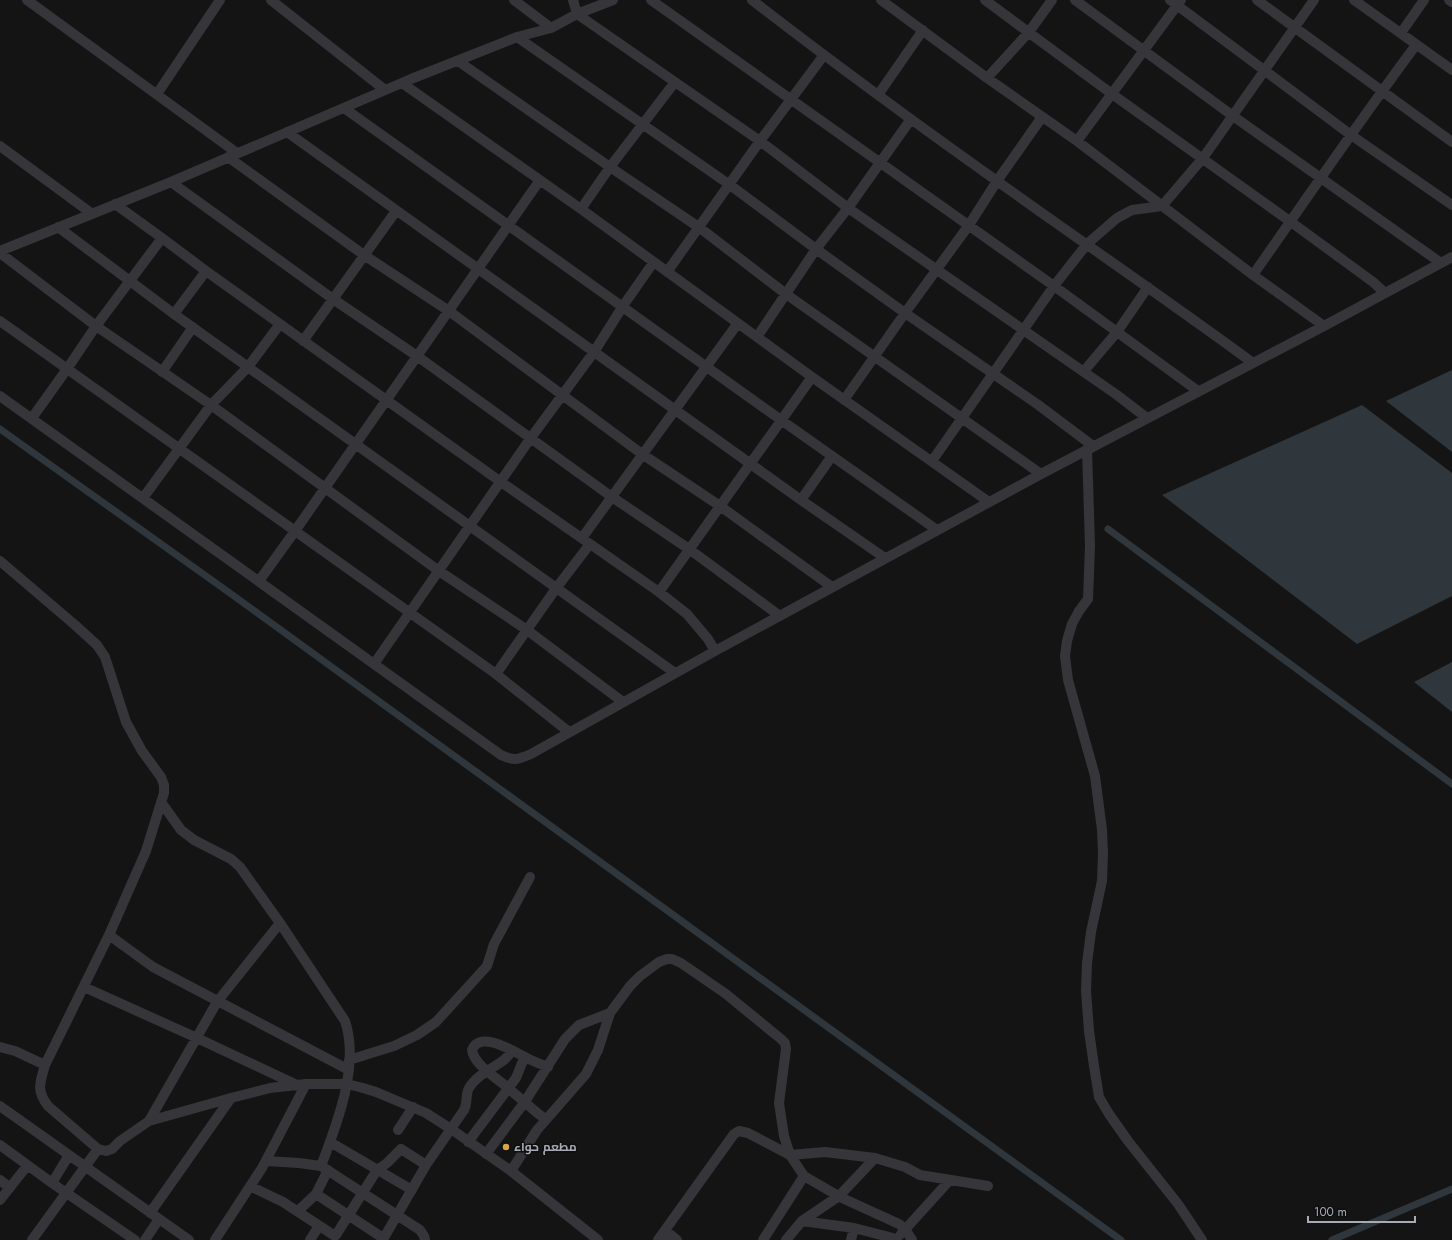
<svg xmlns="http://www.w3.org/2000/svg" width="1452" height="1240" viewBox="0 0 1452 1240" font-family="Jost,Cairo,sans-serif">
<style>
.water{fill:#2f373c}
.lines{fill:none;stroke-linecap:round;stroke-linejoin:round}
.canal{stroke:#2f373c;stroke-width:7}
.minor{stroke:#36363a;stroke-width:10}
.poi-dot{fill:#daa448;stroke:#0f0f10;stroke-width:1.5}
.labels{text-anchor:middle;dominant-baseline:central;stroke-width:3;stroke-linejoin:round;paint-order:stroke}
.poi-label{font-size:12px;font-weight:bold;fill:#a7acb4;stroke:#0f0f10;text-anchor:start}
</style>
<rect width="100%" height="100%" fill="#141415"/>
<path class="water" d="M1452 370V452L1386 401Z
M1362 405 1452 473V596L1357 644 1162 495Z
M1452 662V712L1414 682Z"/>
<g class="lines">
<path class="canal" d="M0 429 234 596 1121 1240
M1108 529 1452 784
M1332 1240 1452 1189"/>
<path class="minor" d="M27 0 237 153
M271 0 385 90
M514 0 551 28
M573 0 577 14 760 141 848 208 1117 395 1147 418
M651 0 1054 286 1198 391
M752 0C832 62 914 122 997 181 1082 242 1169 301 1253 363
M881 0 987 78 1077 141 1253 275 1324 326
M985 0 1112 94 1291 222 1373 282 1385 293
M1075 0 1233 116 1441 263
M1170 0 1351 135 1452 205
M1257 0 1452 142
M1354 0 1452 70
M1449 0 1452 2
M1401 33 1424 0
M517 37 730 185 816 249 905 313 1037 404 1093 446
M458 61 610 167 700 228 786 294 1041 474
M987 78 1029 32 1052 0
M402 83 581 209 812 377 989 502
M157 94 220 0
M878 95 923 30
M344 108 781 420 937 530
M287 132 801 500 885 558
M1077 141 1181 0
M0 146 91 213
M228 157 364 255 449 311 642 454 720 506 832 587
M171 182 333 299 417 356 612 497 689 549 780 616
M115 204 162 238 206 271 501 482 659 592 687 614 708 639 715 651
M581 209 610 167 675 82
M58 227 174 314 675 673
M0 251 171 182 411 79 517 37 551 28 577 14 613 0
M0 253 96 326 211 405 439 571 527 630 623 702
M667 272 760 141 824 55
M1253 275C1307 198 1360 120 1416 45
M174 314 206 271
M0 321 496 674 569 732
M757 337 816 249 848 208 911 119
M303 341 396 211
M1084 371 1117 332 1148 287
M162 372 193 327
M0 396 501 755C514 761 517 760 531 754L715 651 1041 474 1324 326 1452 257
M844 400 905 313 969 225 997 181 1042 117
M32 418 67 369 96 326 162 238
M1087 449 1090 546 1088 599 1079 611 1072 624 1067 641 1065 656 1068 680 1095 776 1102 830 1103 853 1102 881 1091 932 1087 963 1086 991 1089 1031 1094 1066 1099 1097 1109 1114 1128 1141 1178 1204 1202 1240
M932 461 1054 286 1087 244 1117 218 1132 210 1162 206 1203 158 1314 0
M143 498 211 405 248 367 280 324
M801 500 832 456
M582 538 738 323
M0 561 75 625 97 645 105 657 126 722 142 751 161 777 164 785V793L146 851 109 935 45 1065C40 1083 36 1090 48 1106L98 1149 106 1151 112 1149 120 1141 149 1121 231 1098 270 1088 306 1084H347L363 1088 376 1092 426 1113 451 1129 511 1171 598 1240
M259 581 295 531 540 180
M659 592 812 377
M374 664 530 439 594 352 623 306 653 263
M496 674 557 587 590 544
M161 802 181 830 194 840 231 859 240 867 280 923 345 1021C360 1065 337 1124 321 1166
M109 935 153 967 349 1070
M84 987 197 1038 297 1085
M0 1047 15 1051 45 1065
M349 1060 394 1046 417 1035 436 1022 487 966 494 944 530 877
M0 1106 189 1240
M545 1119C532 1109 520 1098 507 1087 497 1078 474 1065 472 1050 480 1030 513 1051 525 1057 532 1061 540 1064 548 1067
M149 1121 217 1002 280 923
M398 1130 413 1107
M330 1142 412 1190
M468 1142 516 1078 522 1063 526 1058
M0 1145 52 1183 135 1240
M486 1154 524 1103 565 1039 579 1025 610 1013
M266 1161 299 1163 321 1166 420 1230 424 1236 425 1240
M511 1171 537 1130 586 1074 598 1050 610 1013 630 986 640 976 659 962 667 959H672L681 963 726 994 781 1039 785 1043 786 1049 779 1103 784 1136 790 1155 804 1176 842 1198 899 1224 905 1229 912 1240
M0 1180 10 1188
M52 1183 69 1155
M250 1186 283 1202 335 1236 336 1235 377 1170 387 1163 401 1149 426 1165
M316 1194 380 1236H385L426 1165 464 1110C468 1103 465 1095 469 1088 476 1076 490 1070 501 1062 505 1060 509 1055 512 1051
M0 1200 27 1166
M298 1211 316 1194 328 1170
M150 1213 231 1098
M802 1221 854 1228 897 1239
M901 1234 949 1181
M32 1240 98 1149
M145 1240 159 1219
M215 1240 262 1168 306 1084
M310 1240 319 1226
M658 1240 734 1134 739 1131 748 1133 790 1155 825 1152 875 1158 905 1167 920 1175 988 1186
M667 1240 671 1235 677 1240
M763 1240 804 1176
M786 1240 802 1221 839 1196 875 1158
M851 1240 854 1228"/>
</g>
<circle class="poi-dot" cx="506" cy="1147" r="4"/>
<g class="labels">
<g class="poi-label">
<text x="514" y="1147">مطعم حواء</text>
</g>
</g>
<path d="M1308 1216v6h107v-6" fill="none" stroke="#a7acb4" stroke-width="2"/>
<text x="1314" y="1216" font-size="12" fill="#a7acb4" stroke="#0f0f10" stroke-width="3" paint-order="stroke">100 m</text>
</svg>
